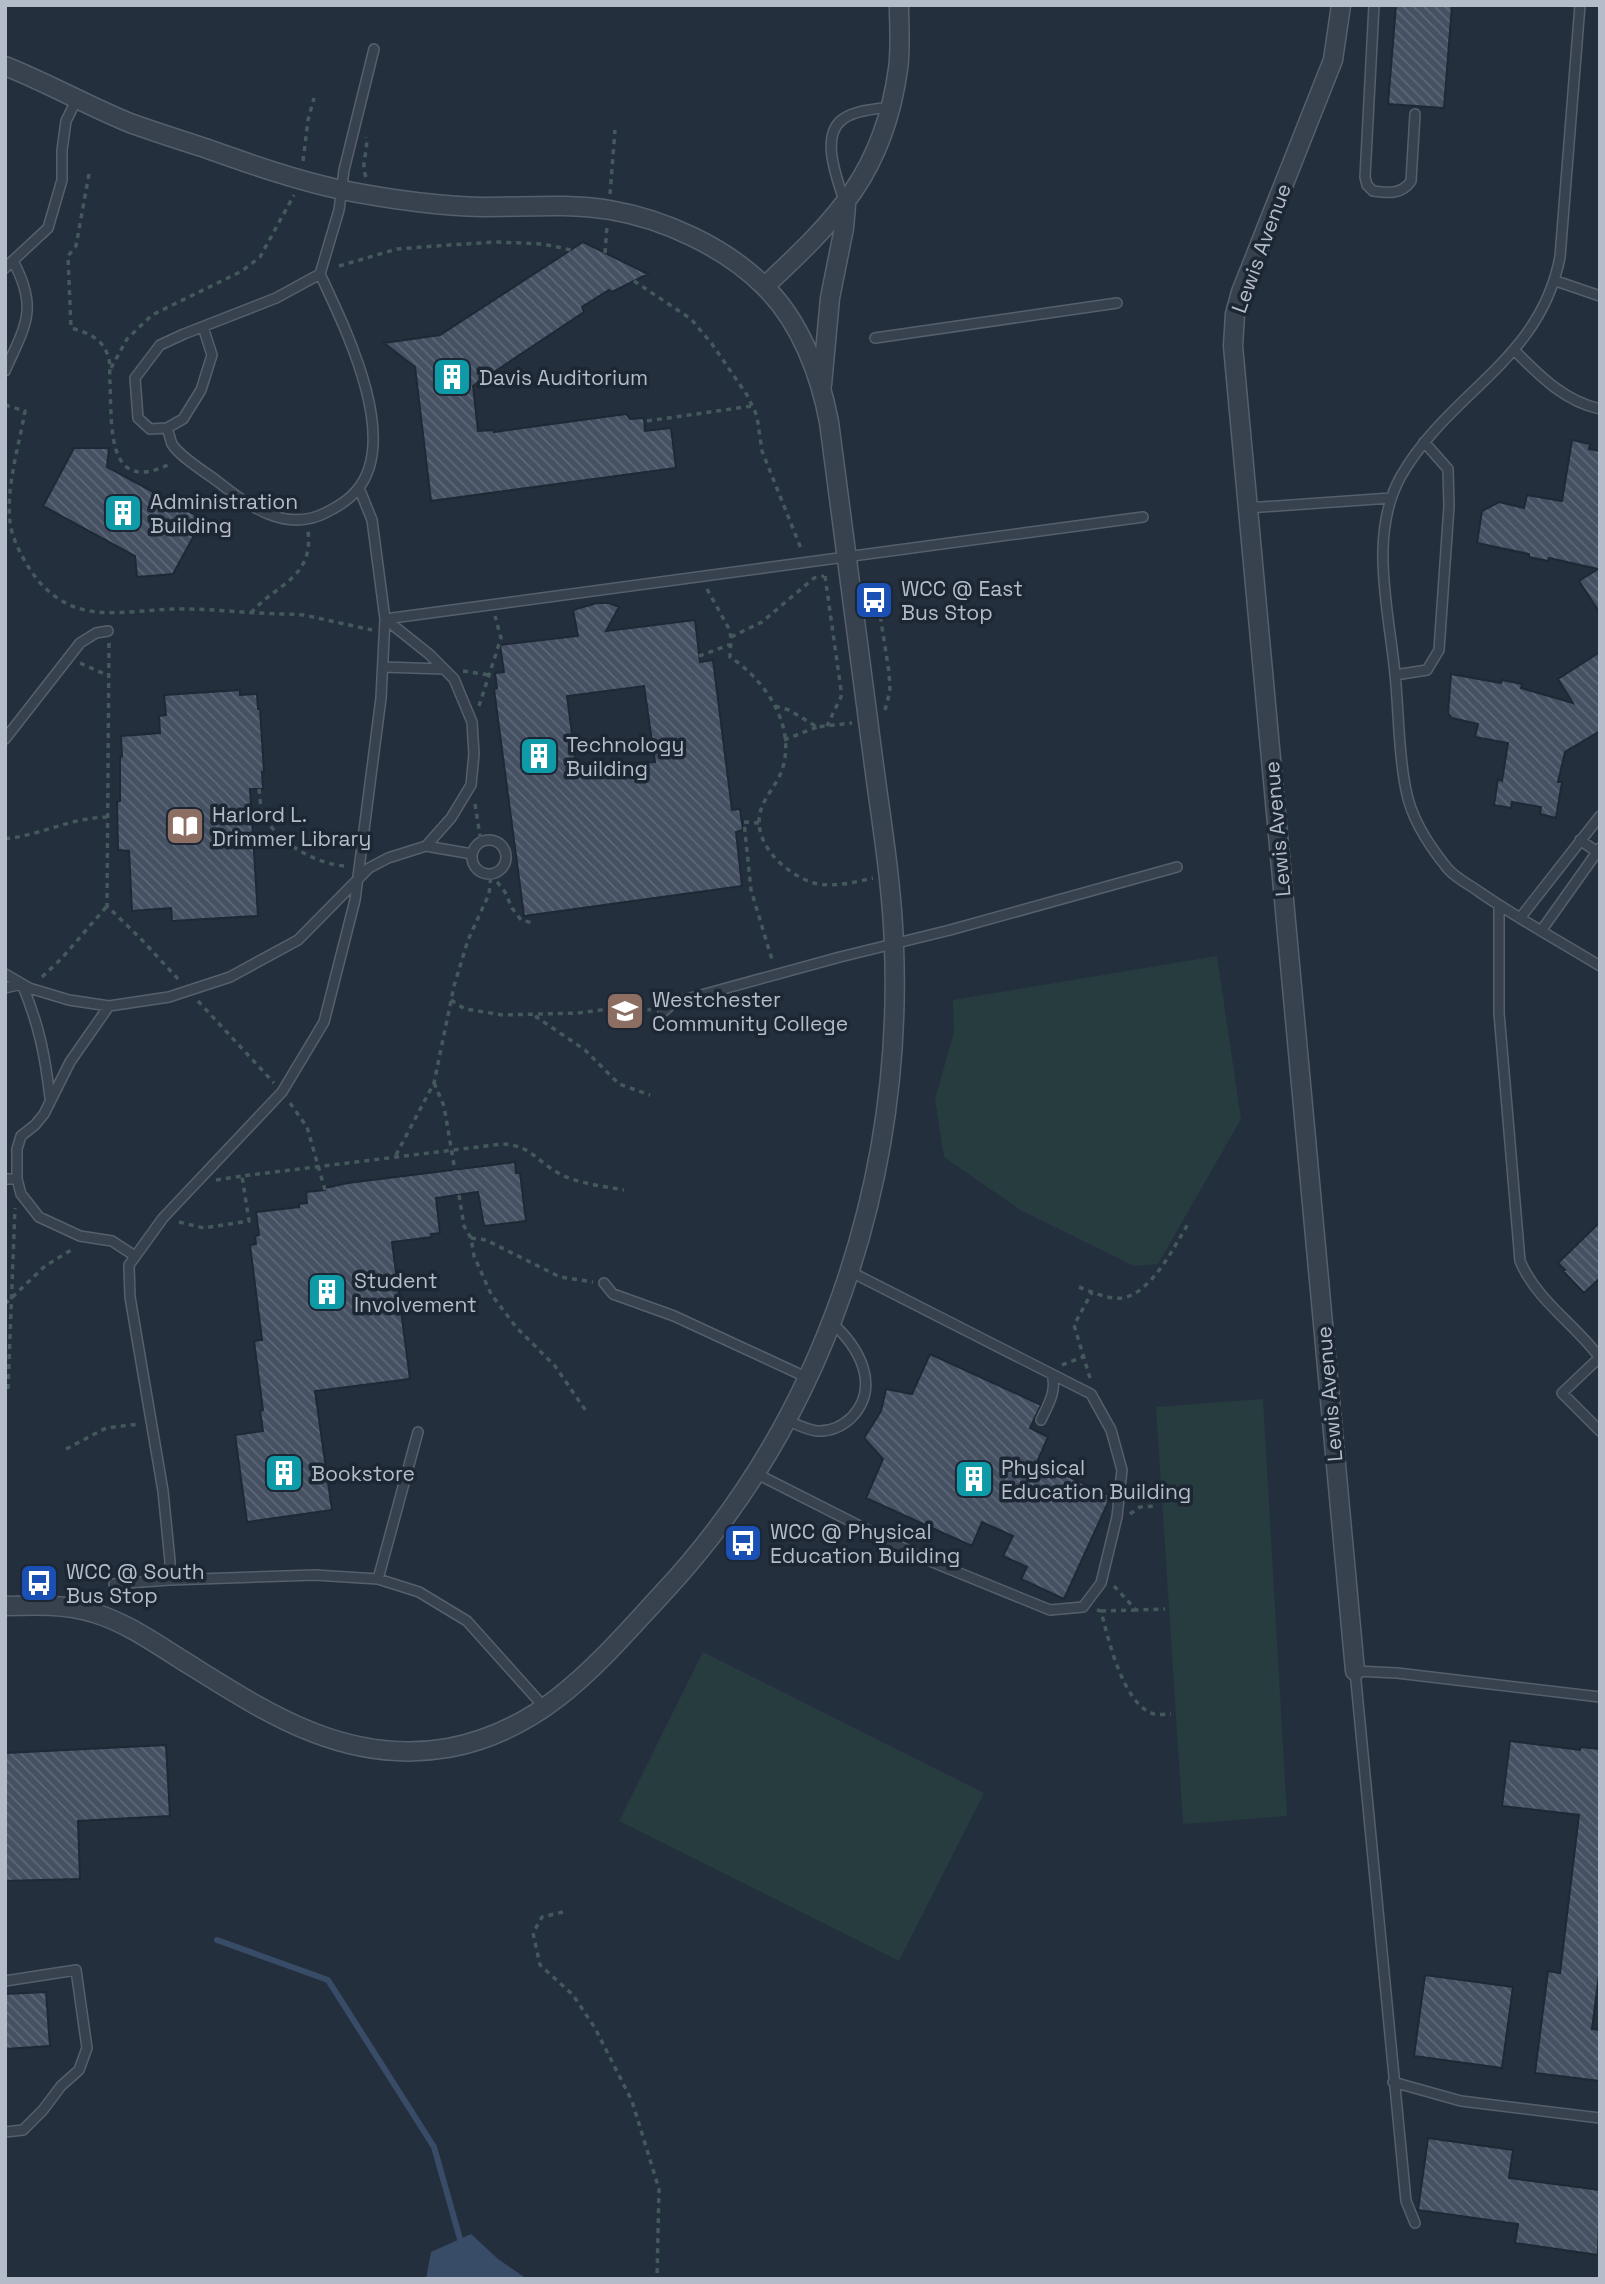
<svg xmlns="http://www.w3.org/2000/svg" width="1605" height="2284" viewBox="0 0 1605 2284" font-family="'Space Grotesk',sans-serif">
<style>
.grass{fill:#263c3f}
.water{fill:#394c67}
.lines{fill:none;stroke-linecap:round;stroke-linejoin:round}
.stream{stroke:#394c67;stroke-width:6}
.building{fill:url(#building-back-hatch);stroke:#1f2835;stroke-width:2;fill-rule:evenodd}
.lane-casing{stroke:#565f6c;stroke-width:12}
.street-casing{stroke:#565f6c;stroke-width:21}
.path{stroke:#44595c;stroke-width:3.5;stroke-dasharray:5 5;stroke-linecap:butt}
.lane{stroke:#38414e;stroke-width:9}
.street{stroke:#38414e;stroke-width:18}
.labels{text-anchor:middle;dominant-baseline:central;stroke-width:7;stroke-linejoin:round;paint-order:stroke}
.street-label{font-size:21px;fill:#b4bcc9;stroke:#1d2633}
.poi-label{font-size:21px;fill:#b4bcc9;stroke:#1d2633;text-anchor:start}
</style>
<defs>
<pattern id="building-back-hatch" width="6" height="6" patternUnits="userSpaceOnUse" patternTransform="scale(1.75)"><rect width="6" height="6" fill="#455162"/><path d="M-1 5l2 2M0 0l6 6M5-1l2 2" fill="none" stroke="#5d6877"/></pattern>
</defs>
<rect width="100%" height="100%" fill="#242f3e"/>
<path class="grass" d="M1217 956 1241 1119 1158 1264 1134 1266 1022 1211 944 1157 935 1099 954 1032 953 1000Z
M1263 1399 1287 1816 1183 1824 1156 1407Z
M703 1652 984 1793 899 1961 619 1821Z"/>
<path class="water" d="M471 2234 498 2259 527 2279H426L431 2252Z"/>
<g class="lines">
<path class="stream" d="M217 1940 328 1980 434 2147 460 2239"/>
</g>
<path class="building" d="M1396 5H1452L1444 108 1388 104Z
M583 242 648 274 612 292 609 290 582 307 584 312 473 386 478 431 494 430V432L626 414 630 419 644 418 645 431 671 428 676 468 431 501 415 367 384 343 440 335Z
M1572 440 1590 444 1589 449 1600 451V613L1579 581 1598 569 1549 558 1548 561 1529 557V554L1477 543 1482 511 1499 502 1524 508 1527 495 1562 501Z
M74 448H109L107 467 203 519 173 574 137 577 135 556 43 506Z
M597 603H609L619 607 606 631 695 620 700 662 713 660 732 810 740 809 743 830 736 832 742 886 524 916 494 689 497 688 495 673 504 672 500 645 578 636 573 610ZM644 686 655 762 614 764 577 772 567 696Z
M1600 652V731L1565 752 1558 782H1562L1556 818 1540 814 1541 807 1512 802 1511 808 1494 805 1498 779 1502 781 1508 743 1475 737 1478 724 1452 718 1448 713 1451 674 1501 683 1502 680 1522 684 1521 688 1573 703 1558 679Z
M240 690V695L257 694 258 709H260L264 772H262L263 789H250L258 916 172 921 171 908 132 911 129 851 118 850 117 802 120 801V758L122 756 121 736 160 733 159 716 166 715 164 695Z
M515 1162 516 1173H520L526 1221 484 1226 478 1192 436 1198 440 1233 431 1234 432 1237 392 1242 410 1379 315 1391 332 1510 247 1522 235 1435 263 1431 260 1411 263 1410 254 1341 262 1340 250 1245 256 1244 255 1236 259 1235 256 1212 299 1207V1204L307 1203 306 1192 325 1190V1188L348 1183Z
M1600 1222V1278L1584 1293 1563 1271 1565 1270 1558 1263Z
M930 1354 1041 1405 1030 1428 1048 1437 1037 1462 1111 1496 1064 1599 1021 1579 1027 1567 1003 1556 1013 1536 982 1522 972 1546 866 1498 883 1459 864 1438 881 1411 886 1389 912 1394Z
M1510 1741 1580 1750 1581 1747 1600 1749V1967L1592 2029 1600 2030V2081L1535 2073 1548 1971 1560 1973 1579 1815 1502 1806Z
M166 1745 170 1816 78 1821 80 1879 5 1881V1753Z
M1425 1975 1513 1987 1502 2068 1414 2056Z
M46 1992 50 2046 5 2049V1994Z
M1428 2138 1513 2150 1509 2178 1600 2190 1598 2255 1515 2243 1518 2224 1418 2210Z"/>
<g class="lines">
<g class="lane-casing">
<path id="lane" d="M1374 5 1365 177 1367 185 1373 191C1387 193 1402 195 1411 181L1415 114
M1580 5 1560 257C1540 361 1450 391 1401 476 1368 535 1389 611 1395 674 1399 712 1398 752 1406 790 1411 818 1430 847 1448 869 1456 878 1468 884 1478 891 1517 918 1559 941 1600 966
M844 201C838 180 819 136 843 119 856 110 876 109 891 107
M5 268 48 228 62 180V150L66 121 78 97
M1556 281 1600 296
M203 327 212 355 201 390 183 419 167 428 150 429 138 418 135 378 160 345 184 334 276 298 320 274 339 210 344 170 374 49
M875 338 1117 303
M1515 351C1540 376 1564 401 1600 409
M5 371C25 326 39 309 13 261
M167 428C169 433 170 439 172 444 180 457 205 472 217 481 249 506 286 534 327 512 339 506 349 500 357 490 401 438 344 326 320 274
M1247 508 1391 498
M385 619 1143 517
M383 667 444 669
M1395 675 1427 670 1439 650 1449 506 1448 469 1424 442
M5 739 80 643 96 633 108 631
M472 857a17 17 0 1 1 34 0a17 17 0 1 1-34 0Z
M1580 840 1600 854
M426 846 472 854
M1499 906V1013L1520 1261C1537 1301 1575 1324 1600 1358
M1520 918 1600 816
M1541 931 1600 848
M5 974 29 988 69 1000 109 1006 169 997 230 977 298 940 369 868 388 858 426 846 451 818 471 785 474 754 472 722 454 679 429 654 385 619
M5 988 22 984C39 1025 45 1055 50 1098
M109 1006 70 1062 44 1114 35 1125 21 1136 17 1149V1179L21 1194 39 1217 80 1236 112 1241 135 1256
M663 1012 672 1004 683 1000 840 957 950 930 1177 867
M5 1179H17
M604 1283 613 1294 674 1316 808 1378
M1599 1358 1562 1393 1600 1431
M786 1420C796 1424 807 1430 817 1431 830 1432 843 1426 852 1417 881 1386 859 1347 832 1323
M1041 1420C1048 1405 1057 1391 1052 1375
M755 1473 925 1559 1050 1610 1083 1607 1101 1583 1117 1517 1122 1470 1111 1430 1091 1394 849 1271
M378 1579 418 1432
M169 1580 170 1561 163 1491 130 1297 129 1265 163 1218 282 1092 324 1022 355 900 381 698 385 619 372 520 359 488
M114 1584 169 1580 315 1575 378 1579 419 1592 467 1621 545 1708
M5 1981 76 1970 87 2048 79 2070 61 2086 43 2110 23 2130 5 2132
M1393 2082 1461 2101 1600 2118
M1415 2223 1406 2201 1355 1671 1397 1673 1600 1697"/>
</g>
<g class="street-casing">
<path id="street" d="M1341 5 1333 60 1241 292 1235 314 1233 346 1355 1671
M5 66C48 83 88 106 130 123 155 132 180 140 205 148 250 164 295 180 342 190 388 199 436 206 483 207 525 207 569 203 610 210 664 219 725 247 764 286 800 321 820 374 829 422 844 534 859 646 873 758 881 820 892 883 894 946 903 1181 824 1421 662 1594 599 1662 545 1730 448 1748 345 1766 265 1712 182 1660 155 1643 125 1622 94 1613 66 1604 34 1605 5 1606
M765 286C837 219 884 172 898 69 901 49 899 26 899 5
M822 385 830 298 844 228 846 205"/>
</g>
<path class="path" d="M303 161 308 120 314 98
M89 174 76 246 68 256 71 328C87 332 103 339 108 356 111 364 109 375 110 383 112 428 106 497 172 463
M366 177C360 163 369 151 366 137
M610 194 615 130
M605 253 607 226
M339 266 397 249 449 245 496 242 543 244 571 250
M634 281 691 319 712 344 747 395 757 416 762 451 802 551
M111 368 127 339 152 315 242 271 260 257 294 195
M5 405 25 411C19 446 6 486 10 522 12 539 22 557 31 571 72 630 122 609 182 609 217 609 253 614 288 614L304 615 372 630
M647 421 752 406
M825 576 841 690V697L827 726
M707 589 728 627 731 637 730 657C765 680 797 726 782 770 777 785 763 798 760 813 753 845 787 875 814 883 832 888 856 882 873 878
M871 600 879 608 889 672 890 691 885 710
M251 613C274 585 314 579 308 531
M731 637 762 622 814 578 824 576
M109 643 107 906 141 939 179 980
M699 656 729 645
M80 663 109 676
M463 671 489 675
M479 706 501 638 495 616
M775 706 789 710 817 727 852 723
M784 740 817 727
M259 789C260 796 260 804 262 811 273 840 316 865 346 866
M475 804 481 842
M759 823 744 822 751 890 773 963
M5 839C41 835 70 818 107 817
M491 874 505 892 512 908 521 920 533 923
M42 977 62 958 107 906
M451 1000 465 1009 503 1015 578 1013 625 1007 651 1010
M198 1001 274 1083
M535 1016 585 1050 619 1084 650 1095
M434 1083 444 1106 455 1171
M290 1103 307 1127 325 1190
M396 1155 434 1083 454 986 468 940 489 894 491 874
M216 1180 242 1176
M459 1195 464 1226 471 1238 474 1256 491 1294 516 1327 555 1366 586 1411
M179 1222 204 1228 249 1221 242 1176 502 1144C531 1145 537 1162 560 1174 579 1184 603 1186 624 1190
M471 1238 486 1240 560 1277 593 1282
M1079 1287C1092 1292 1109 1300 1123 1298 1152 1292 1174 1247 1188 1224
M5 1304 45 1266 73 1249
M1062 1365 1083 1357
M1090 1378 1074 1325 1092 1292
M8 1389 15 1208
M66 1449 106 1428 139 1424
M1130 1514 1140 1507 1156 1506
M1114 1586 1136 1610 1165 1609
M1097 1610 1101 1611C1108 1638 1123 1705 1154 1714 1159 1715 1166 1714 1171 1714
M1101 1611 1136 1610
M563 1912 542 1917 533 1933 540 1965 573 1995 595 2028 632 2101 659 2189 657 2279"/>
<use href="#lane" class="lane"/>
<use href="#street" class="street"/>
</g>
<defs>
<g id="building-square" transform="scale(2.0125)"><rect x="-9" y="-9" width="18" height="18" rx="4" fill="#0f9aa8" stroke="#1d2633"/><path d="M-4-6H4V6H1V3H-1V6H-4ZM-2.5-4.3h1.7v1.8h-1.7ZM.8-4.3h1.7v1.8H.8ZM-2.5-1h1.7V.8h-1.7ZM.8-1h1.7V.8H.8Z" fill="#fff"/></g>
<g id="bus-square" transform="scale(2.0125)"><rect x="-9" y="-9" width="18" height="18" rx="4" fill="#1a4fb4" stroke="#1d2633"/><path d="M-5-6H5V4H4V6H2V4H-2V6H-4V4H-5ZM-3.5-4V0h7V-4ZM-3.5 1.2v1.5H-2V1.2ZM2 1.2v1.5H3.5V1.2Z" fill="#fff"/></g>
<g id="library-square" transform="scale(2.0125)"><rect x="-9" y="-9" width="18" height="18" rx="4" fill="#8d6e63" stroke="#1d2633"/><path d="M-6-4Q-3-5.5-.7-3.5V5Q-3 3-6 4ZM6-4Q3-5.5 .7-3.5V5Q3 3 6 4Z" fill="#fff"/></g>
<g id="university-square" transform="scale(2.0125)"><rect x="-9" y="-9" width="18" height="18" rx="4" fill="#8d6e63" stroke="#1d2633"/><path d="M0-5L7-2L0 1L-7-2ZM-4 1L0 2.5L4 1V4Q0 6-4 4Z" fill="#fff"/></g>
</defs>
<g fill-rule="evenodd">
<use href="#building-square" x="452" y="377"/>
<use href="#building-square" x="123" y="513"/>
<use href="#bus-square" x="874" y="600"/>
<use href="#building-square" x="539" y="756"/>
<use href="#library-square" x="185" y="826"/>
<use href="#university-square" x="625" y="1011"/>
<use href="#building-square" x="327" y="1292"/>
<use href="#building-square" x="284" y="1473"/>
<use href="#building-square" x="974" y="1479"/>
<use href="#bus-square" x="743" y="1543"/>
<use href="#bus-square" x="39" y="1583"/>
</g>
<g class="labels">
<g class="street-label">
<text transform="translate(1261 248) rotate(-70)">Lewis Avenue</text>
<text transform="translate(1277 829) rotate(-95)">Lewis Avenue</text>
<text transform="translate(1329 1394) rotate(-95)">Lewis Avenue</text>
</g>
<g class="poi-label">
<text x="479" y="377">Davis Auditorium</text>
<text x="150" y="501">Administration<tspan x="150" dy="24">Building</tspan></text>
<text x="901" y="588">WCC @ East<tspan x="901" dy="24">Bus Stop</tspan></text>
<text x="566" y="744">Technology<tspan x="566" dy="24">Building</tspan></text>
<text x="212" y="814">Harlord L.<tspan x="212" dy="24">Drimmer Library</tspan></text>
<text x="652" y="999">Westchester<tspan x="652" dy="24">Community College</tspan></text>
<text x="354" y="1280">Student<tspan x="354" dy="24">Involvement</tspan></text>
<text x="1001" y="1467">Physical<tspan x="1001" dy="24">Education Building</tspan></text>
<text x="311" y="1473">Bookstore</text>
<text x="770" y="1531">WCC @ Physical<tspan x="770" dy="24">Education Building</tspan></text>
<text x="66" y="1571">WCC @ South<tspan x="66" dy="24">Bus Stop</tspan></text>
</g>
</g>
<rect width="1605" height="2284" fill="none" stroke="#b4bcc9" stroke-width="14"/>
</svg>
